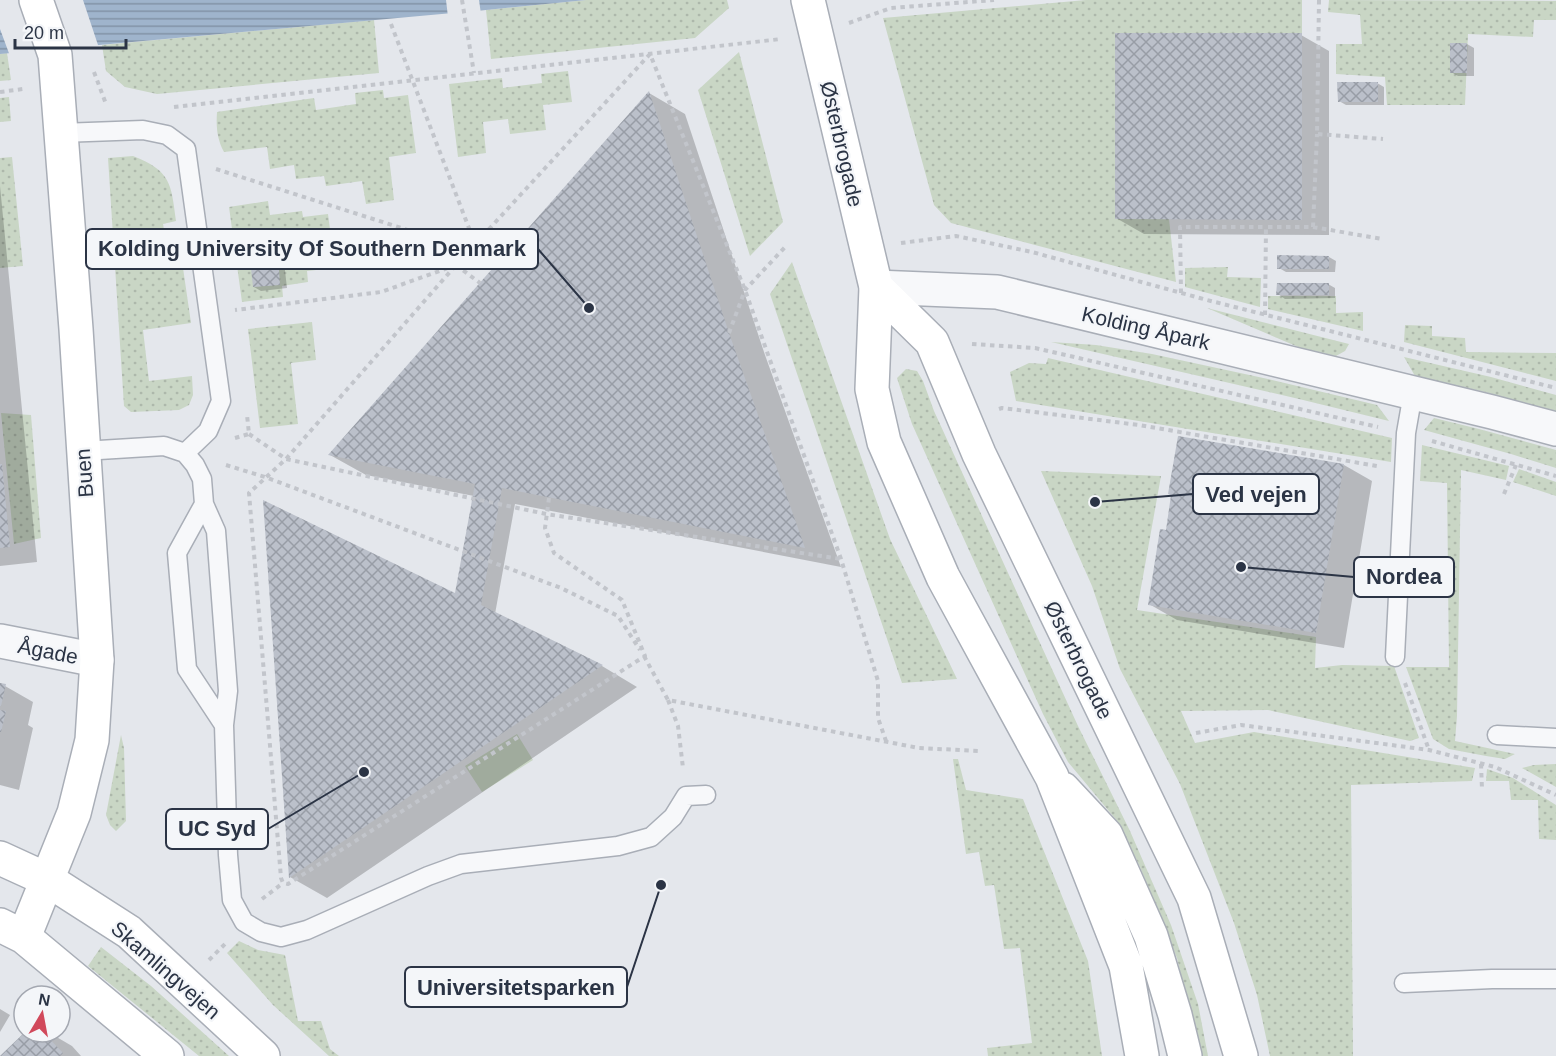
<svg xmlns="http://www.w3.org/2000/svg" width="1556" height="1056" viewBox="0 0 1556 1056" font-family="Helvetica,sans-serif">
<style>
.grass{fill:url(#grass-dots)}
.pitch{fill:#c9d6c5}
.water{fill:url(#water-rules)}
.pier{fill:#e4e7ec}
.shadow{fill:#0003}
.building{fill:url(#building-cross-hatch)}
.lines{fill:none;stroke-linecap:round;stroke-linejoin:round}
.lane-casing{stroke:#a9aeb7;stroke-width:21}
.street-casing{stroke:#a9aeb7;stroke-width:36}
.secondary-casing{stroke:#a9aeb7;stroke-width:36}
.path{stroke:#c2c5cb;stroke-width:4;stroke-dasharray:4.5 4.5;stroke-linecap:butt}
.lane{stroke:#f7f8fa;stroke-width:18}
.street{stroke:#f7f8fa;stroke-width:33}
.secondary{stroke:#fff;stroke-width:33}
.labels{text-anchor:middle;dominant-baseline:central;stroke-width:4.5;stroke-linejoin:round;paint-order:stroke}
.street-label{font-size:21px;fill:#2b3445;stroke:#f4f6f9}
.leader{fill:none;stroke:#2b3445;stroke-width:2}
.callout-dot{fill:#2b3445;stroke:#f4f6f9;stroke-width:2}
.callout{fill:#f4f6f9;stroke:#2b3445;stroke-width:2}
.callout-label{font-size:22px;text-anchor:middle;font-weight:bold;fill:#2b3445}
</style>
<defs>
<pattern id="grass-dots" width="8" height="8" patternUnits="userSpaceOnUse" patternTransform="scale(1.5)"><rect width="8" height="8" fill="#c9d6c5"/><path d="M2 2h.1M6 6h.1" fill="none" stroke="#adb8ab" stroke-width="1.8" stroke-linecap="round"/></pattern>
<pattern id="water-rules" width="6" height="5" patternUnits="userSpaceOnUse" patternTransform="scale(1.5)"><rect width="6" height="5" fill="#9fb4cc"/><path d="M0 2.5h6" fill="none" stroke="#8293a7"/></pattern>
<pattern id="building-cross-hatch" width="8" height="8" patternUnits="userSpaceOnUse" patternTransform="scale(1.5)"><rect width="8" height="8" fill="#bbc0ca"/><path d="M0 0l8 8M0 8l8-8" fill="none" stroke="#989da6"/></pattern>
</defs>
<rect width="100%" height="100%" fill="#e4e7ec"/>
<path class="grass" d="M586 0H727L729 8 695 38 491 59 486 10Z
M1086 0H1302V33H1115V219H1169L1176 282 951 223 934 205 883 18Z
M1329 0 1556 1V20H1534L1533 37 1468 34 1465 105H1387L1385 77 1336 74V44H1362L1360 15 1328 12Z
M374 20 379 73 157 94 125 87 106 71 102 45Z
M739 52 783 222 750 256 698 90Z
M7 53 11 80 0 81V54Z
M568 71 572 102 543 105 546 130 510 134 508 119 483 122 486 153 458 157 449 84 502 78 503 88 542 83 541 74Z
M383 90 384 98 408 95 416 153 389 157 394 200 366 204 362 181 326 186 324 176 296 179 294 165 270 169 267 147 224 152C217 139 216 127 217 112L314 98 316 110 356 104 355 93Z
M9 97 11 121 0 122V98Z
M133 156C171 171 171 183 176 221L163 224 171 269 183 268 191 323 143 330 149 381 192 376 193 395 189 405 179 410 131 412 124 406 108 158Z
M12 157 23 266 0 268V158Z
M268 201 270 215 302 211 303 217 328 214 335 268 307 271 308 282 282 286 283 297 242 302 229 207Z
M792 262 890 539 957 679 902 683 770 294Z
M1228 267 1227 277 1261 278 1260 307 1185 287V268Z
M1268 296H1336V313L1363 312V331L1268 309Z
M1207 308 1349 344 1345 351 1336 356 1303 349Z
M312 322 316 360 291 363 298 424 260 428 248 329Z
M1405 325 1432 326V336L1465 338 1466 352 1556 353V381L1404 342Z
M1051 342 1096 345 1152 354 1268 379 1377 405 1389 421 1299 399Z
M1404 357 1491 377 1556 395V412L1485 392 1415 376Z
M1048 358 1392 438 1391 462 1016 401 1010 372 1029 363 1046 364Z
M906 369 917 371 923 381 934 411 1078 726 1130 831 1171 925 1198 1004 1208 1056H1200L1177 958 1140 867 1118 822 1068 762 1043 714 912 424 897 378Z
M1 413 31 415 41 538 14 544Z
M1434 418 1479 429 1556 450V468L1511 454 1424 430Z
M1422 445 1509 466 1506 480 1461 470 1457 716 1455 741 1515 754 1505 759 1486 756 1449 749 1433 739 1406 667H1449L1447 483 1420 481Z
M1519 469 1556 482V496L1513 482Z
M1041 471 1161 476 1137 610 1316 637 1315 668 1342 665 1394 666 1419 738 1410 741 1268 710 1181 711 1195 743 1254 732 1475 768 1472 781 1351 785 1353 1056H1270L1257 995 1234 923 1180 784 1120 669 1092 586Z
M121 735 124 748 126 821 116 831 110 825 106 815Z
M953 759H958L966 790 1023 799 1088 961 1102 1056H988L987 1048 1032 1043 1020 948 1004 949 994 885 985 886 979 852 966 854Z
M1556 764V787L1522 768 1534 765Z
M1487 769 1513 778 1556 805V840L1539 839 1538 800H1511L1509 781H1486Z
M239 941 258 950 285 955 298 1021H321L330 1049 339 1056H329L273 1005 227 953Z
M101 947 151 986 229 1056H199L88 966Z"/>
<path class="pitch" d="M517 734 533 760 482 792 465 766Z"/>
<path class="water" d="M0 0H586L486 10 0 54Z"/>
<path class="pier" d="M0 0H83L99 48 10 56 0 29Z
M446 0H479L481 14 448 17Z"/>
<path class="shadow" d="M1301 35 1329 51V235L1144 234 1116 218Z
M1467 44 1474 48V76H1458L1451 72Z
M1377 83 1384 87V105H1346L1339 101Z
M649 93 685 114 765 355 841 567 515 504 495 614 602 666 637 687 327 898 290 877 265 502 457 595 474 496 366 475 330 455Z
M0 186 37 562 0 566Z
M1329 257 1336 261 1335 272H1286L1279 268Z
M277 258 284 262 287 288 261 291 254 287Z
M1328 284 1335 288V298L1285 299 1278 294Z
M1179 438 1344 465 1372 481 1344 648 1177 620 1149 604 1167 531Z
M0 685 5 686 33 702 28 725 33 728 19 790 0 785Z
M0 1009 10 1015 0 1032Z
M27 1032H48L72 1046 81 1056H1Z"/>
<path class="building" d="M1115 33H1302V220L1115 219Z
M1450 43H1467V73H1450Z
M1337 82H1378V102H1338Z
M649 91 729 333 805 548 502 488 481 605 603 665 289 878 263 500 455 593 475 484 328 455Z
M1277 255 1329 256V269H1277Z
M278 256 280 285 253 287 250 259Z
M1277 283H1329V295H1276Z
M1178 436 1344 464 1316 633 1148 605 1160 529 1166 530 1171 495 1168 494Z
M0 464H2L10 547 0 548Z
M0 683 6 684 1 706H0Z
M0 710 6 711 1 732H0Z
M25 1032H43L63 1053 60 1056H0Z"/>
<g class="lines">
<g class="lane-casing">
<path id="lane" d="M61 133 143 130 167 135 186 149 221 401 208 431 185 453
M83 451 164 446 185 453 195 465 202 479 204 504 216 531 228 691 224 725 228 855 232 900 244 922 261 932 281 937 307 930 428 876 461 864 618 846 651 837 673 817 686 796 706 795
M204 504 177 553 187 669 224 725
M1395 657 1406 433 1413 393
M1497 735 1556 738
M1404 983 1492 979H1556"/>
</g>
<g class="street-casing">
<path id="street" d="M876 287 997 292 1492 412 1556 429
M0 641 97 660"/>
</g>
<g class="secondary-casing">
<path id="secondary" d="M808 0 876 287 872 389 884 442 943 577 1052 777 1126 966 1142 1056
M876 287 932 342 979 454 1194 898 1241 1056
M1063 789 1106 835 1151 936 1175 1015 1185 1056
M0 858 48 880 129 932 263 1056
M0 925 24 937 167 1056
M24 937 74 813 92 740 97 660 76 329 55 55 36 0"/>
</g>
<path class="path" d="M462 0 474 73
M1319 0 1317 134 1383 139
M849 23 891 8 994 0
M391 24 475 244
M94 72 106 104
M0 92 23 89
M174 107 781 39
M216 169 414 232 456 265 381 292 235 310
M1313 227 1382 239
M901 243 956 236 1032 252 1207 300 1556 388
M456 265 480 283
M1181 293 1180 227H1266
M1265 315 1266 227H1313L1317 134
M729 333 745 290 787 245
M972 344 1035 348 1378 427
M999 409 1002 408 1139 425 1377 466
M249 434 286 459 456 265 650 54 745 290 841 559 878 681V718L886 741
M235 438 249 434 247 415
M1432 441 1556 476
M226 465 265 477 561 588 618 616 640 650
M1504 494 1516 465
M549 498 545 528 554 553 622 600 645 656 288 884 283 883 281 878 249 493 286 459 546 514 841 559
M644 656 668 700 919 748 979 751
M1405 683 1429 750
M668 700 678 726 683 768
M1196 733 1241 725 1429 750 1495 767 1556 795
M1481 764 1482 789
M262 899 283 883
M209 960 227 942"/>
<use href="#lane" class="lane"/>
<use href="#street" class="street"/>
<use href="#secondary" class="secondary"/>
</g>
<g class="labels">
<g class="street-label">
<text transform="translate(842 144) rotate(77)">Østerbrogade</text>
<text transform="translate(1146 328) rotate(13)">Kolding Åpark</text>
<text transform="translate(84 473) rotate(-94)">Buen</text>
<text transform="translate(48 651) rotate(11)">Ågade</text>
<text transform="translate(1079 660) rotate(64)">Østerbrogade</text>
<text transform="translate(166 970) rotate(41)">Skamlingvejen</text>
</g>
</g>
<path class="leader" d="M589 308L538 249M1095 502L1193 494M1241 567L1354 577M364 772L268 829M661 885L627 987"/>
<g class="callout-dot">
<circle cx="589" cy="308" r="6"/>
<circle cx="1095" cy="502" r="6"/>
<circle cx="1241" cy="567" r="6"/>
<circle cx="364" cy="772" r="6"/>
<circle cx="661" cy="885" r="6"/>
</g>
<g class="callout">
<rect x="86" y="229" width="452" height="40" rx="6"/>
<rect x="1193" y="474" width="126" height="40" rx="6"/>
<rect x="1354" y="557" width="100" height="40" rx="6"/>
<rect x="166" y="809" width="102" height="40" rx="6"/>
<rect x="405" y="967" width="222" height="40" rx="6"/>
</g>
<g class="callout-label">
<text x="312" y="256">Kolding University Of Southern Denmark</text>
<text x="1256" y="502">Ved vejen</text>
<text x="1404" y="584">Nordea</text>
<text x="217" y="836">UC Syd</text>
<text x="516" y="995">Universitetsparken</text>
</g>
<g transform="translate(42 1014) rotate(10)"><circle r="28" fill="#f4f6f9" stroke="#a4a8b1" stroke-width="1.5"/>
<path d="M0-4.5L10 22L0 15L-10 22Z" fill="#d1495b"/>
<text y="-9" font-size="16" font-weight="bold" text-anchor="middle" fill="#2b3445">N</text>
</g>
<path d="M15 39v9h111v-9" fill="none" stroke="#2b3445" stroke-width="3"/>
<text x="24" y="39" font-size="18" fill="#2b3445" stroke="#f4f6f9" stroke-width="4.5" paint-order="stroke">20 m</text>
</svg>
